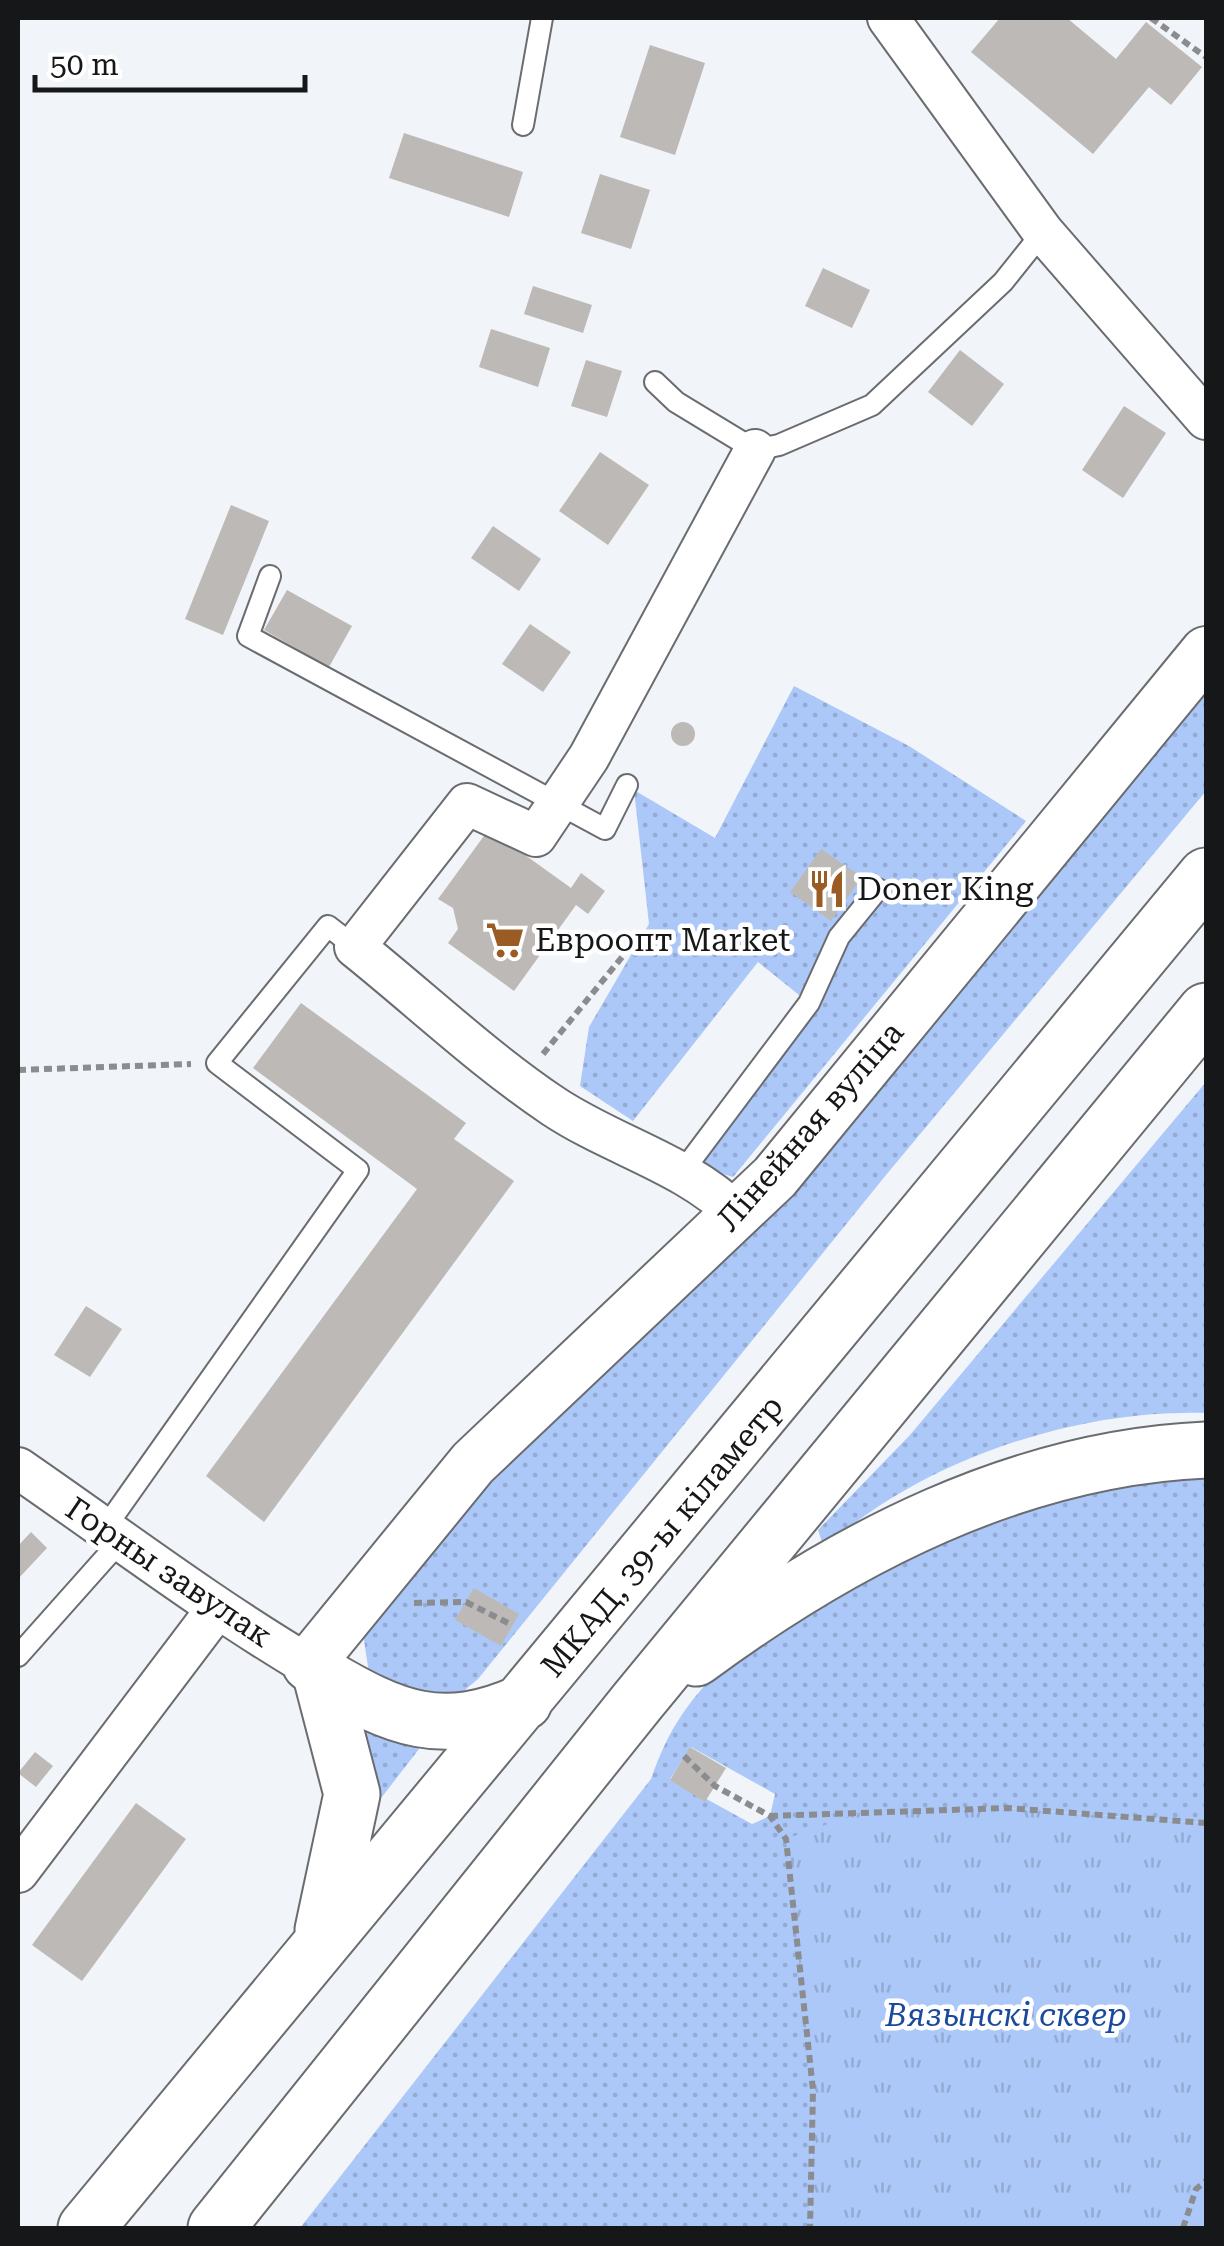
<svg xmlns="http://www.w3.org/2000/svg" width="1224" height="2246" viewBox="0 0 1224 2246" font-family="'Roboto Serif',serif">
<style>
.grass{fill:url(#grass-dots);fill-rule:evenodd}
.park{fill:url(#park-tufts)}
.building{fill:#bdb9b6}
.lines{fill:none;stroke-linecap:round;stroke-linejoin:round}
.service-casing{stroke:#6a6c70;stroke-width:24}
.minor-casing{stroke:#6a6c70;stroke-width:44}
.tertiary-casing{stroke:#6a6c70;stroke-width:54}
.trunk-casing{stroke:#6a6c70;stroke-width:59}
.path{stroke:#8a8c8f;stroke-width:6;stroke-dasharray:8 5;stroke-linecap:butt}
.service{stroke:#fff;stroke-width:20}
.minor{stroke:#fff;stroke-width:40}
.tertiary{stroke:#fff;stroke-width:50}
.trunk{stroke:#fff;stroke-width:55}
.labels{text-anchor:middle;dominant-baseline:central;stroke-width:9;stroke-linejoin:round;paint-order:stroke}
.poi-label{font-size:32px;fill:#161718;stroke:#fff;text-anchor:start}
.street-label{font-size:32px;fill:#161718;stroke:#fff}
.park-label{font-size:32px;font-style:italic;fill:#1a4a9d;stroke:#fff}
</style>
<defs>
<pattern id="grass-dots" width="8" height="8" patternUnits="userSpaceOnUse" patternTransform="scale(2.5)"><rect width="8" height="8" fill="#acc8f8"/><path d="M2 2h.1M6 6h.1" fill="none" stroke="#93abd4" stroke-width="1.8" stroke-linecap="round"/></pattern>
<pattern id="park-tufts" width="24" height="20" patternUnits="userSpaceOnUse" patternTransform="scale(2.5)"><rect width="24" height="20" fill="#acc8f8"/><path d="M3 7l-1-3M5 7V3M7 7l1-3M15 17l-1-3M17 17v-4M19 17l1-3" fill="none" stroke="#93abd4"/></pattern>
</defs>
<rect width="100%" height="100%" fill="#f1f4f8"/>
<path class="grass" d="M1206 675V791L886 1175 478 1679 459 1695 441 1702 369 1673 363 1634 375 1609Z
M794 686 909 746 1026 821 733 1177 694 1165 809 1003 758 962 633 1121 580 1086 589 1027 649 924 634 790 715 838Z
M1206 1082V1413C1074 1409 923 1460 824 1548L818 1530 910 1435Z
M1206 1467V1823L1008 1808 813 2090 810 2228H300L651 1779C670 1725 690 1699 730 1659L997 1508ZM691 1747 775 1794 770 1816 752 1824 670 1779Z
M350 1714 417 1743 419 1749 378 1802Z"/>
<path class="park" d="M1008 1808 1206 1823V2228H810L813 2090 786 1839 867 1810Z"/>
<path class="building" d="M1000 18H1067L1116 59 1146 22 1202 67 1171 105 1149 87 1093 154 971 52Z
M650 45 705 63 675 155 620 137Z
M404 133 523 172 509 217 389 178Z
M600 174 650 190 631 249 581 233Z
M823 268 870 290 852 328 805 306Z
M533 286 592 305 583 333 524 314Z
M491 329 550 348 538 387 479 367Z
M960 350 1004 384 972 426 928 392Z
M586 360 622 371 607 417 571 406Z
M1124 406 1166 433 1123 498 1082 470Z
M600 452 649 485 608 545 559 511Z
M231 505 269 521 223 635 185 619Z
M493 526 541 559 519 591 471 558Z
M287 590 352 626 329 667 264 630Z
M530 624 571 652 543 692 502 664Z
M671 734a12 12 0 1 1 24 0a12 12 0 1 1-24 0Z
M489 829 571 888 581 873 605 891 588 914 576 905 514 991 448 943 458 929 453 908 438 899Z
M821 849 862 877 831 921 790 892Z
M301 1003 466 1123 454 1139 514 1181 264 1522 206 1476 417 1189 253 1068Z
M86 1306 122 1329 90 1377 54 1355Z
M31 1532 47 1548 18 1579V1546Z
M474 1588 519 1614 501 1646 455 1620Z
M690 1747 726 1768 705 1802 670 1780Z
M35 1752 53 1766 36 1787 18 1773Z
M136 1803 186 1839 82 1981 32 1945Z"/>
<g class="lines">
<g class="service-casing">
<path id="service" d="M523 125 542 18
M655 382 676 402 755 450 779 445 872 405 1003 282 1043 232
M270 576 248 636 605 829 627 785
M683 1171 809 1003 839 937 878 889
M105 1528 358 1170 217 1063 328 926 355 947
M18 1656 123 1538"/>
</g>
<g class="minor-casing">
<path id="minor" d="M888 18 1043 232 1206 419
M737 1214C685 1163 613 1146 553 1106 483 1059 420 999 355 947L467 804 536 836 589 757 755 450
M18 1468C114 1534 207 1605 308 1665
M18 1872 216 1610"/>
</g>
<g class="tertiary-casing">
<path id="tertiary" d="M321 1675 308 1665 473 1463 775 1177 1206 652"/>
</g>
<g class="trunk-casing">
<path id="trunk" d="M696 1658C845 1548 1018 1458 1206 1450
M321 1675 352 1794 323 1930
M321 1675C395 1719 442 1739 524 1702
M86 2228 1206 876
M216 2228 637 1702 1206 1011"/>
</g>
<path class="path" d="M1151 18 1206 57
M543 1054 631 946
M18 1070 191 1064
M414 1603 466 1602 508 1623
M684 1756 715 1786 770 1816 786 1839 813 2090 810 2228
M770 1816 1008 1808 1206 1823
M1183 2228 1196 2189 1206 2181"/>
<use href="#service" class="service"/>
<use href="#minor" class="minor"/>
<use href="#tertiary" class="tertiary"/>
<use href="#trunk" class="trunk"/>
</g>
<defs>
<g id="restaurant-bare" transform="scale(3)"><path d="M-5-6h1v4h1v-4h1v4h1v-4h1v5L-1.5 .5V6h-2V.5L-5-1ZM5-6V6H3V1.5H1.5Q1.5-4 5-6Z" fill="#9a5c22" stroke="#fff" stroke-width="2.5" paint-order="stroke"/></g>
<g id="supermarket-bare" transform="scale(3)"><path d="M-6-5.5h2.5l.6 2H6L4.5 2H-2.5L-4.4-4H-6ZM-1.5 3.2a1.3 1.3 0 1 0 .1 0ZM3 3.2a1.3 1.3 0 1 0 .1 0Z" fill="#9a5c22" stroke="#fff" stroke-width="2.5" paint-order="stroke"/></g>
</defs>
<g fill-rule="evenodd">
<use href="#restaurant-bare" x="827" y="889"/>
<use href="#supermarket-bare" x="505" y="940"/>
</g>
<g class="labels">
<g class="poi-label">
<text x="857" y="889">Doner King</text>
<text x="535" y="940">Евроопт Market</text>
</g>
<g class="street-label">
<text transform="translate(810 1126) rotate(-49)">Лінейная вуліца</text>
<text transform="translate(662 1536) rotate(-50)">МКАД, 39-ы кіламетр</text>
<text transform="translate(169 1572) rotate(34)">Горны завулак</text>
</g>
<g class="park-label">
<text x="1006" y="2015">Вязынскі сквер</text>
</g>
</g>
<rect width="1224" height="2246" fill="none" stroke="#161718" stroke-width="40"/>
<path d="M35 75v15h270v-15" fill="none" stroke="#161718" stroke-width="5"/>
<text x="50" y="75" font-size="30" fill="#161718" stroke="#ffffff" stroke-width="8" paint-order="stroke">50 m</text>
</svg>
